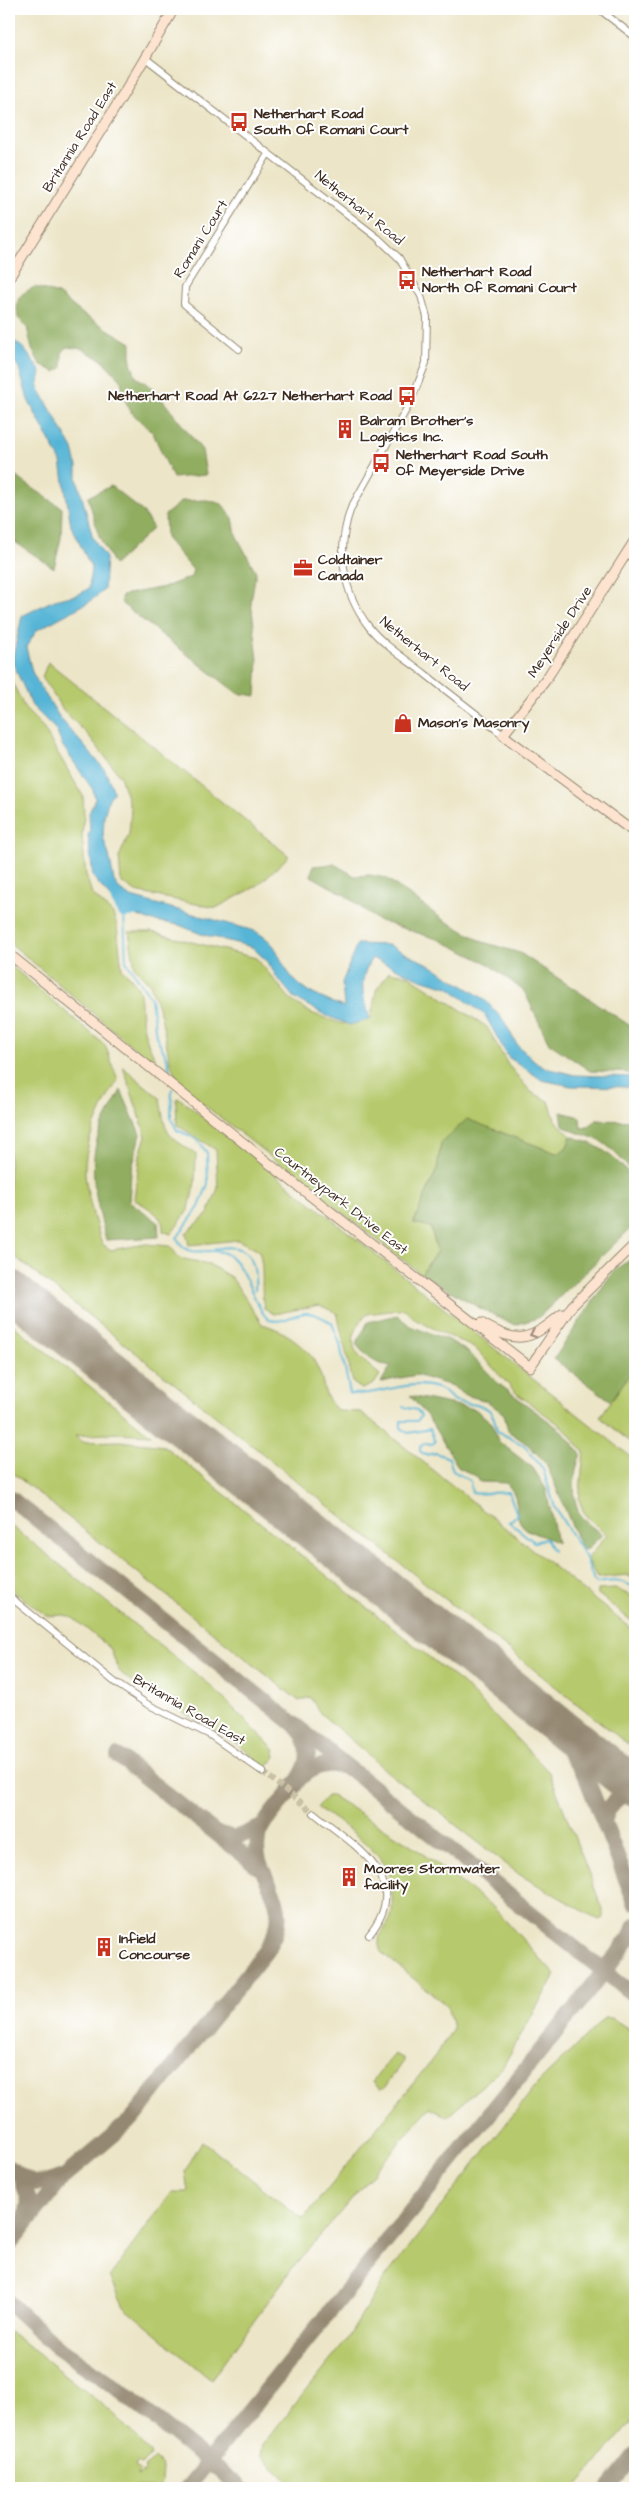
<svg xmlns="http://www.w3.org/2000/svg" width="644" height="2497" viewBox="0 0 644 2497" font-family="'Architects Daughter',sans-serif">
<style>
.green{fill:#b6c96c;stroke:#787a45}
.forest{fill:#90ad60;stroke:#666c3f}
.water{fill:#57b5d6;stroke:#49707a}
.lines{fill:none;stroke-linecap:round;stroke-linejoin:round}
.stream{stroke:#57b5d6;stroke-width:2}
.river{stroke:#57b5d6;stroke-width:11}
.taxiway{stroke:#948872;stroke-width:16}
.runway{stroke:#948872;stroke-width:40}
.street-tunnel{stroke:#c9c0a5;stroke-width:6;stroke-dasharray:6 3;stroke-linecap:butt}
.street-casing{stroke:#948872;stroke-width:8}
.secondary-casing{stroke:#948872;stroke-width:11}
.street{stroke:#fff;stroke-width:6}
.secondary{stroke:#fde4d1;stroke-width:9}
.oneway{stroke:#9c8778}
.labels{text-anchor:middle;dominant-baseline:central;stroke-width:4;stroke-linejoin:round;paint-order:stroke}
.poi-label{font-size:14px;font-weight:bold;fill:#3b2a1e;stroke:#fff;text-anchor:start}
.street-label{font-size:14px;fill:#3b2a1e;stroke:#fff}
</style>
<rect width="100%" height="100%" fill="#fff"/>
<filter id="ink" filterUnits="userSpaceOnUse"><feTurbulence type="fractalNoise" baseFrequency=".02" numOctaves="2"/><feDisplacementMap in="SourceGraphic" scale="10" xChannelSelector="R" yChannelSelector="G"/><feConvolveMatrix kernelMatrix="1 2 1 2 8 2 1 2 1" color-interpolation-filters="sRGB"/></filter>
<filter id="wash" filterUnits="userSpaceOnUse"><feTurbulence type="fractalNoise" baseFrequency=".0096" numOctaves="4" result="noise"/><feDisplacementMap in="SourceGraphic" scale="20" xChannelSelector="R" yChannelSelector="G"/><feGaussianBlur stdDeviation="1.12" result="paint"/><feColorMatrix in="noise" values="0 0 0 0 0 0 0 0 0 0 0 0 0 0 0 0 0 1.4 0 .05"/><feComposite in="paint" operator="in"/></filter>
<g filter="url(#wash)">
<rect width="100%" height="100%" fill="#ece5c7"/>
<path class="green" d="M48 662 289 856 257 886 216 908 136 892 121 882 119 857 129 834 131 810 120 776 89 736 63 710 42 677Z
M9 675 25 709 42 726 83 796 84 814 82 837 86 875 92 894 113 914 117 926 122 969C147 992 138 996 143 1025 146 1042 154 1055 160 1070L9 942Z
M129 932H152L256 958 292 1001 311 1013 342 1024 371 1017 376 991 389 972 408 975 487 1027 508 1065 531 1092 549 1101 555 1120 571 1136 567 1147 559 1154 467 1120 441 1143 437 1169 413 1223 430 1226 437 1251 421 1274 180 1086 170 1062 161 1016 150 984 135 968Z
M9 964 105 1045 118 1080C101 1107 84 1142 85 1173 87 1197 95 1222 102 1244L111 1250 146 1244 170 1246 179 1258 209 1264 232 1278 262 1324C284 1330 309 1346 318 1369 327 1389 320 1392 338 1411L361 1412 635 1632V1750L9 1252Z
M123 1067 160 1098C166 1135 164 1133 196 1154L195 1182 189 1209 171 1234 163 1231C165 1215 146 1207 134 1199L140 1155 146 1136Z
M179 1098 635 1460V1580L627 1575 597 1578 587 1559 607 1535 585 1515 579 1500 584 1452 564 1428 516 1393 476 1349 416 1320 405 1309 366 1314C342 1345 355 1354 380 1375L374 1384 362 1389 353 1383 337 1313 319 1305 274 1314 264 1308C260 1289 265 1270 259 1251L238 1240 189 1245 186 1233 208 1214 218 1188 216 1150 177 1125 176 1099Z
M9 1322 151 1435 119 1433 75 1436 82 1442 120 1441 164 1446 463 1684 549 1772 603 1910V1918L599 1920 594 1917 520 1875 390 1774 320 1713 310 1697 299 1701 9 1470Z
M635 1366V1446L600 1417Z
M9 1524 210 1685 274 1749 276 1757 266 1768 237 1743 136 1686 119 1671 110 1648 73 1618 64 1615 47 1616 9 1588Z
M615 1589 635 1597V1624L598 1594V1590Z
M327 1796H332L411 1845 493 1907 555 1975 502 2068 447 2117 430 2107 291 2270 211 2380 124 2307 110 2276 172 2192H188L185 2171 202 2141 303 2219 415 2081 442 2047 453 2028 447 2006 381 1952C374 1935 386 1931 391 1917 394 1908 392 1877 387 1868 374 1846 339 1821 317 1808Z
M605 2018H612L635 2033V2418L575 2488H295L261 2456 263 2444 346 2341 384 2279 538 2083Z
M394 2054 403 2058V2061L385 2087 380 2089 373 2081Z
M9 2331 113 2413 151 2454 142 2464 136 2462 134 2466 140 2470 137 2475 138 2476 142 2472 144 2473 146 2466 154 2458 163 2467 162 2481 158 2488H23L9 2476Z"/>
<path class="forest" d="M35 287 58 294 84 315 131 343V362L136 377 153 388 202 450 206 475 173 478 153 433 131 412 124 398 121 380 102 360 82 349 67 347 62 353V368L55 372 40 364 32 349 27 327 18 318C16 299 17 295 35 287Z
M9 472 62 508 61 538 54 568 9 538Z
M111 486 142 511 153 528 114 565 99 536 88 497Z
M207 500 222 504 233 518 236 535 256 572 251 601 258 660 256 696 237 693 122 604 121 597 127 594 165 587 191 577 193 570 166 538 165 515 182 501Z
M334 864 355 876 370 875 386 878 442 919 483 942 520 953 635 1029V1073L590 1071 549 1043 524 991 487 963 440 940 377 920 345 895 311 876 313 866Z
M121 1090 140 1134 131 1172 129 1201 158 1222 159 1237 106 1240C98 1206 88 1174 97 1140 102 1123 113 1106 121 1090Z
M561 1112 580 1117 581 1128 588 1127 596 1120 635 1121V1175C624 1163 611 1145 596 1139 584 1134 574 1133 563 1125Z
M467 1119 558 1154 567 1147 571 1136C603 1146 612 1156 635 1179V1224L538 1318 515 1325 483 1310 421 1274 437 1251 431 1227 413 1223 437 1169 441 1143Z
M635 1257V1366L611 1401 554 1359 614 1270Z
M397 1315 410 1326 449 1340 468 1352 499 1384 562 1431 581 1454C574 1471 571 1495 579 1513 582 1521 596 1529 602 1535L587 1549 582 1550 546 1463 527 1444 508 1431 504 1414 487 1401 465 1395 452 1386 416 1375 381 1382 391 1366C374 1364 366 1357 356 1344L368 1322Z
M410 1396 475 1409 492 1423 498 1441 533 1468 546 1489 557 1543C546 1535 527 1535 520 1522 513 1508 522 1499 506 1483L480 1482 476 1476 459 1468 427 1416Z"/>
<path class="water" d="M9 336 24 349 41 372 38 387 73 449 77 466V478L93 538 106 558 104 590 89 602 37 630 26 647 32 672 38 683 60 718 105 770 114 792 109 798 104 816 103 837 109 855 114 881 120 890 131 897 255 931C280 946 274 950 288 972 300 991 325 1000 344 1007L342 983 357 944 388 945 430 965 483 998 504 1021 517 1045 542 1067 575 1075 635 1077V1087L571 1086 542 1080 508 1057 485 1015 448 987 421 979 372 958C358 980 362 995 370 1019L350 1025 325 1015 294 998 276 976 268 962 252 947 201 934 179 925 148 920 119 908 93 877 88 835 90 832 89 813 95 799 93 790 62 745 56 730 32 706 12 661 22 616C33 611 44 604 55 600 70 595 76 598 89 588L91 567 71 526 61 462 28 400 19 368 9 353Z"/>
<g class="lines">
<path class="stream" d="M124 913 126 961 151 998 156 1036 167 1058 172 1082
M172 1089 171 1118 177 1130 197 1139 207 1153 208 1184 199 1207 177 1238C191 1267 214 1237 235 1261 246 1272 259 1316 270 1320 284 1324 294 1313 307 1313 316 1313 325 1319 332 1323L340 1344 350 1394C380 1396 407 1378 437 1388 445 1390 449 1398 456 1401 480 1408 492 1399 497 1431L525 1446 543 1469 555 1508 586 1558 594 1581 597 1583C612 1580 623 1580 635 1588
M215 1249C249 1241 257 1261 255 1290
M403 1407 417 1410 421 1416 417 1421H401V1428L408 1433 430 1429 435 1442 432 1444 425 1443 420 1447V1451L425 1455 436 1453 449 1458 453 1471 470 1481 472 1493C484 1495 497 1492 509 1492L517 1515 509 1522 534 1542 546 1539 553 1551"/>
<path class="river" d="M115 897 124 913 143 908"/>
<path class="taxiway" d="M9 1497 635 1996
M505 1684 539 1715 564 1745 586 1777 635 1902
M118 1756 260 1868
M299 1779C312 1766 330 1761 347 1768
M604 1822C608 1806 618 1793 635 1794
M220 1834 235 1838 262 1827
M9 2168 32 2183 49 2182 65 2176 132 2119 266 1951C270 1943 277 1932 278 1923 283 1891 249 1867 259 1836 270 1801 329 1772 300 1730
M22 2179 29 2201 25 2222
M9 2245 63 2177
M9 2303 56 2346 114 2386 241 2488
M187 2488 584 1997 631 1936 635 1925
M609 2488 635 2455"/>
<path class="runway" d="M9 1289 635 1787"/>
</g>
</g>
<g filter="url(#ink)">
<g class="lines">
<path class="street-tunnel" d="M263 1772 314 1813"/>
<g class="street-casing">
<path id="street" d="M599 9 635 37
M144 57 378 238 399 258 421 296 427 317 426 363 411 401 351 508C336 549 342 592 369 627 383 645 406 659 424 673 450 694 477 714 503 735
M239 349 184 304 185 287 268 154
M9 1596 117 1684 147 1704 210 1735 263 1772
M314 1813C354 1846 415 1878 369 1935"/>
</g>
<g class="secondary-casing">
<path id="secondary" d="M9 278 123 95 174 9
M635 540 545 681 503 735 635 833
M9 954 276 1169 530 1367 572 1306 635 1244
M481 1323C519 1345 529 1341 562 1314"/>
</g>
<use href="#street" class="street"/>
<use href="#secondary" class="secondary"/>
</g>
<defs><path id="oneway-chevron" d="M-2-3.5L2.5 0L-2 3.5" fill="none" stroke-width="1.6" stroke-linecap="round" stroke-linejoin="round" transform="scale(1.25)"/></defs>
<use class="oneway" href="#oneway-chevron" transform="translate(533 1334) rotate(161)"/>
</g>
<defs>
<g id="bus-bare" transform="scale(1.5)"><path d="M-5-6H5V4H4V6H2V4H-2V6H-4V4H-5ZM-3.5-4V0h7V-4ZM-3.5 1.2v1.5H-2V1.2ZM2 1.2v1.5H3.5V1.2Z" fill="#c8321e" stroke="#fff" stroke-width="2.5" paint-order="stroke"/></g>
<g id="building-bare" transform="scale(1.5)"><path d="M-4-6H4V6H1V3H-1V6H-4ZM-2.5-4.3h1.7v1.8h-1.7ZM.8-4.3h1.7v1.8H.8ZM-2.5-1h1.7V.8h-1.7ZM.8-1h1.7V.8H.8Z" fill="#c8321e" stroke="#fff" stroke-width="2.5" paint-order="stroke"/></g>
<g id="office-bare" transform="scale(1.5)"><path d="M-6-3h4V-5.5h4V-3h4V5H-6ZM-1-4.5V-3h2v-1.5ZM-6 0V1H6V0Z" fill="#c8321e" stroke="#fff" stroke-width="2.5" paint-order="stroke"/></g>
<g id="shop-bare" transform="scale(1.5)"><path d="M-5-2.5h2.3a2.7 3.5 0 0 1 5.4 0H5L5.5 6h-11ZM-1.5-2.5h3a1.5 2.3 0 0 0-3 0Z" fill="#c8321e" stroke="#fff" stroke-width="2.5" paint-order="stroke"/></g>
</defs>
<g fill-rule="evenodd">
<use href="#bus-bare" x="239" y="122"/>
<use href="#bus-bare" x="407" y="280"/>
<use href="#bus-bare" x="407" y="396"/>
<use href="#building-bare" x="345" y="429"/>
<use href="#bus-bare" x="381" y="463"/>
<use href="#office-bare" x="303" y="568"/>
<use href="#shop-bare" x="403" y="723"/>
<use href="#building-bare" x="349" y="1877"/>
<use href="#building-bare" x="104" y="1947"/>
</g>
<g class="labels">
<g class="poi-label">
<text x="254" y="114">Netherhart Road<tspan x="254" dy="16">South Of Romani Court</tspan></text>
<text x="422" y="272">Netherhart Road<tspan x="422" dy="16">North Of Romani Court</tspan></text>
<text x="392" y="396" text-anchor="end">Netherhart Road At 6227 Netherhart Road</text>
<text x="360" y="421">Balram Brother's<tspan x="360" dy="16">Logistics Inc.</tspan></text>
<text x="396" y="455">Netherhart Road South<tspan x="396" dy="16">Of Meyerside Drive</tspan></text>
<text x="318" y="560">Coldtainer<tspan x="318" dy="16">Canada</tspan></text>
<text x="418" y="723">Mason's Masonry</text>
<text x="364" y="1869">Moores Stormwater<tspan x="364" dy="16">facility</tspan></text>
<text x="119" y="1939">Infield<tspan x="119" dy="16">Concourse</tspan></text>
</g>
<g class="street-label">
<text transform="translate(80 137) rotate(-58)">Britannia Road East</text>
<text transform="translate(359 208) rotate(39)">Netherhart Road</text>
<text transform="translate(201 239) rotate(-58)">Romani Court</text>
<text transform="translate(560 632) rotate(-57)">Meyerside Drive</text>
<text transform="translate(424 654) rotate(39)">Netherhart Road</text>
<text transform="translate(341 1201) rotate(38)">Courtneypark Drive East</text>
<text transform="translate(189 1710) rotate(30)">Britannia Road East</text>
</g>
</g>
<rect width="644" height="2497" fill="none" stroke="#fff" stroke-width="30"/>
</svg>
